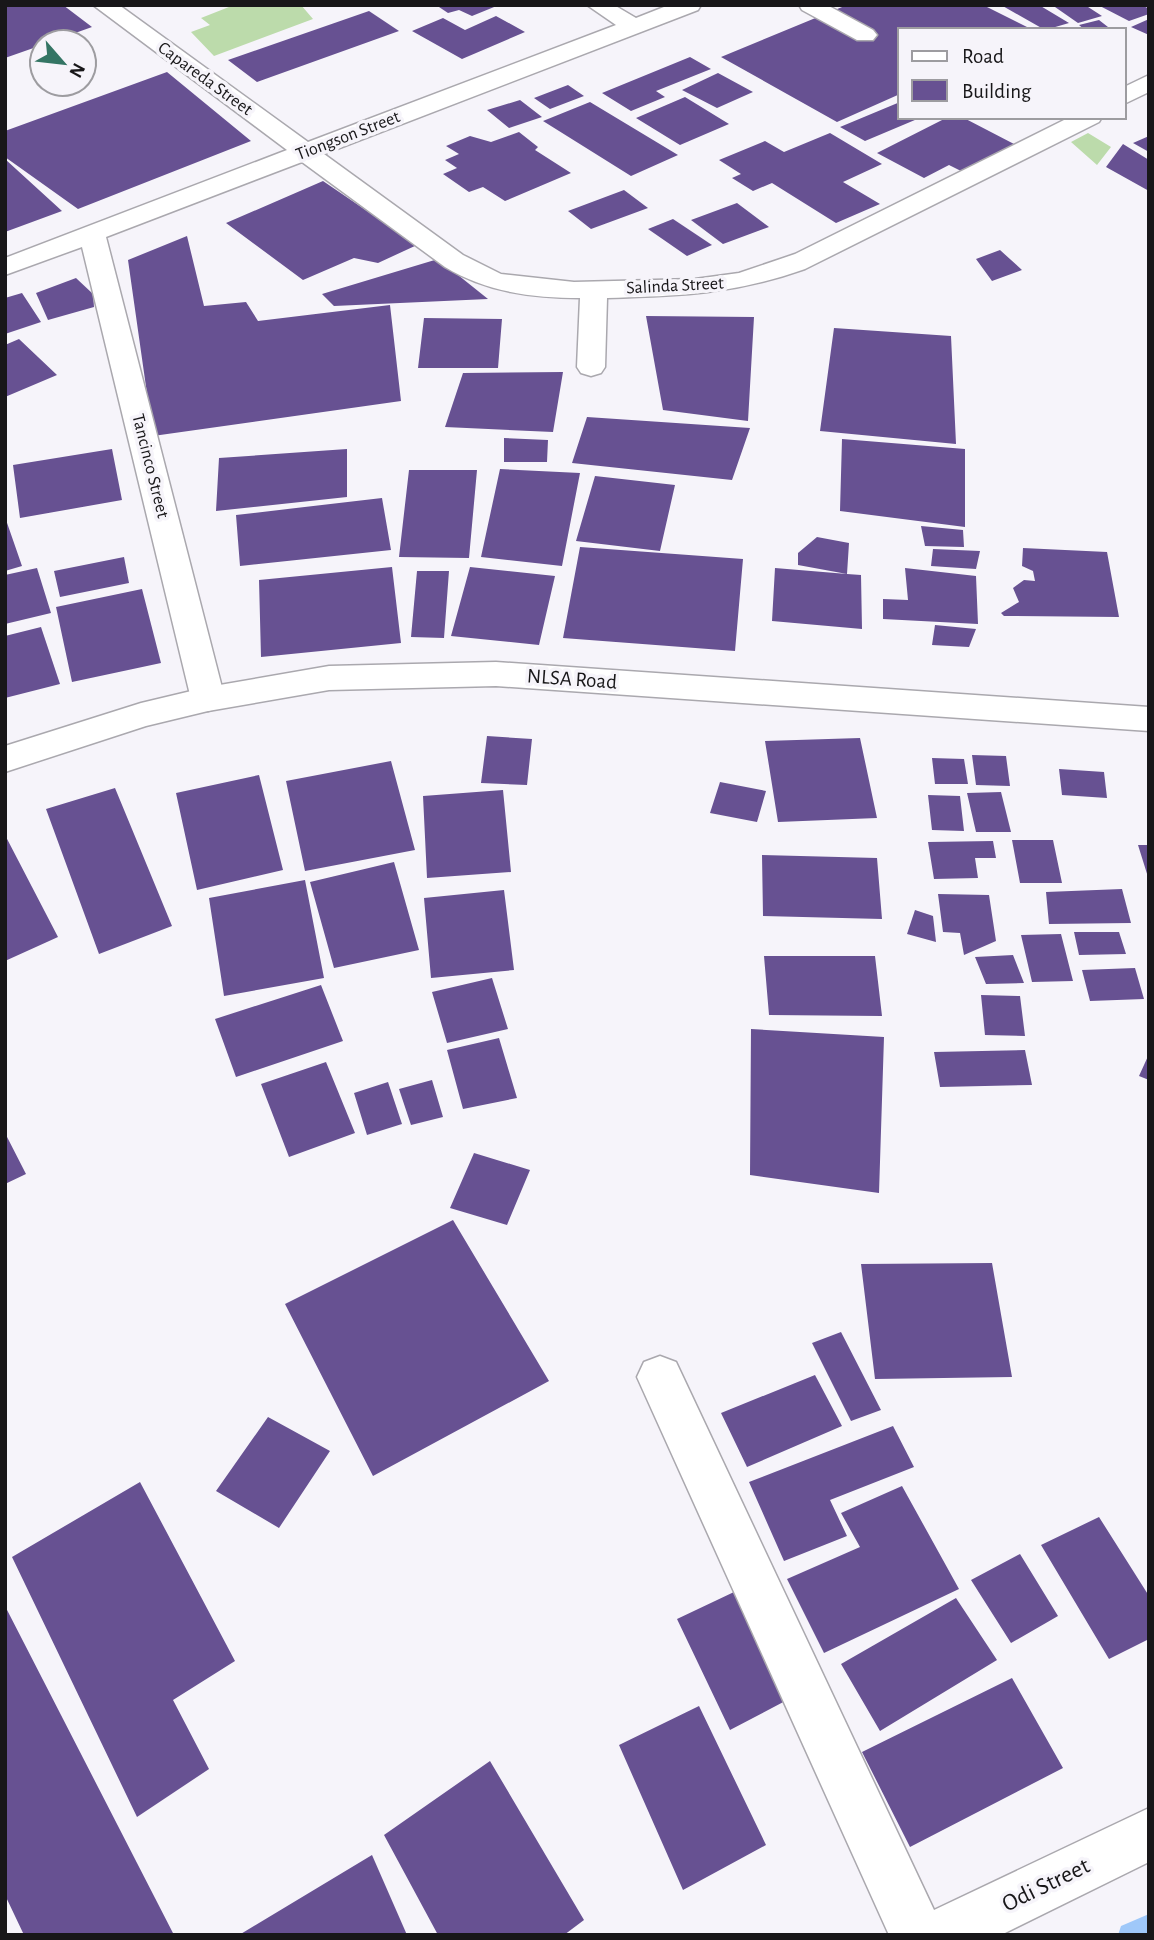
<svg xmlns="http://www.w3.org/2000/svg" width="1154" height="1940" viewBox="0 0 1154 1940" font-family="'Alegreya Sans',sans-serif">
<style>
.green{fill:#bcdbab}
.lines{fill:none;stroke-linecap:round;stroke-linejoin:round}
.stream{fill:#9fc8f9;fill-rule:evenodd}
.building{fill:#675192}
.minor-casing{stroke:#aaa8ae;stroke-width:3}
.major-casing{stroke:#aaa8ae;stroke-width:3}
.minor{fill:#fff;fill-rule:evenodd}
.major{fill:#fff;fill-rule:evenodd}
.labels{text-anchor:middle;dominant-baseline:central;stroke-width:7;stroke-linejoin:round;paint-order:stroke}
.far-street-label{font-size:18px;fill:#181719;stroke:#f6f4fa}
.street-label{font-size:21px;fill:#181719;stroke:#f6f4fa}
.near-street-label{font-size:24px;fill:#181719;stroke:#f6f4fa}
</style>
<rect width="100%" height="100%" fill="#f6f4fa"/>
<path class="green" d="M234 5H301L313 19 214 56 191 32 210 25 201 18Z
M1088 133 1111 147 1097 165 1071 142Z"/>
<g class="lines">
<path class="stream" d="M1149 1914V1935H1118L1121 1926Z"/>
</g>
<path class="building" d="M5 5H63L92 27 50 42H42V45L5 58Z
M436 5H499L472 16 459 10 448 13Z
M847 5H983L1033 30H900V94L837 122 721 57Z
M1001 5H1039L1069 23 1045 30Z
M1061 5H1085L1102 16 1078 23 1055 7Z
M1098 5H1142L1149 9V14L1129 21Z
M369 11 399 31 257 82 228 60Z
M496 16 525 32 462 59 412 31 443 18 465 30Z
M1149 19V35L1131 27Z
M1099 20 1108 27 1085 30 1079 25Z
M690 57 711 69 656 91 665 97 631 111 602 93Z
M167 72 251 141 78 209 5 157V131Z
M718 73 753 92 717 108 682 90Z
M568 85 584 96 550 109 534 98Z
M685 97 729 124 680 145 636 118Z
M520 100 542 117 509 128 487 110Z
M590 102 678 155 631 176 543 121Z
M900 102V117H922L865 141 840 127Z
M948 117H962L1014 144 961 171 949 165 924 178 877 153Z
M519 132 538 147 535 150 571 173 505 201 483 187 469 192 443 174 457 168 445 160 459 154 446 146 470 136 491 142Z
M830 133 882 164 843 182 880 204 836 223 772 183 753 191 732 178 741 174 719 160 765 141 784 152Z
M1149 136V152L1133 143Z
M1123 144 1149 160V191L1106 167Z
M5 159 62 211 5 232Z
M323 181 417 245 378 263 354 258 303 280 226 223Z
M624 190 648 208 591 229 568 211Z
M737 203 769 227 723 244 691 220Z
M673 219 712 245 687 256 648 229Z
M187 236 204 306 246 302 258 321 390 305 401 401 153 436 128 260Z
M1000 250 1022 270 992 281 976 259Z
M438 259 488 299 334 306 322 294Z
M76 278 93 294 94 307 48 320 36 293Z
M22 293 41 322 5 334V298Z
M646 316 754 317 748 421 663 410Z
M424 318 502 319 498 368H418Z
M834 328 951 336 956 444 820 431Z
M19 339 57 375 5 397V345Z
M563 372 553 432 445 427 463 373Z
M587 417 750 428 732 480 572 463Z
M504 438 548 440 547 462H504Z
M842 439 965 449V527L840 511Z
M112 449 122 500 20 518 13 465Z
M347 449V497L216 511 219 458Z
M500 469 580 473 562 566 481 557Z
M409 470H477L469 558 399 557Z
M595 476 675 485 660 551 576 541Z
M382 498 391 550 240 566 236 515Z
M5 517 22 566 5 571Z
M921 526 963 530 964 547 925 546Z
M817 537 849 543 847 574 861 575 862 629 772 621 775 568 847 574 798 565V553Z
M580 547 743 559 735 651 563 638Z
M1023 548 1107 552 1119 617 1004 616 1001 613 1019 602 1013 588 1024 580 1035 581 1033 571 1022 566Z
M933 549 980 551 976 569 931 566Z
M124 557 129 583 60 597 54 571Z
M392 567 401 643 261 657 259 580Z
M470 567 555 576 539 645 451 636Z
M37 568 51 613 5 624V575Z
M905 568 976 576 978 624 883 619V599L908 600Z
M417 571H449L444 638 411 637Z
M142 589 161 663 72 682 56 607Z
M935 625 976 629 969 647 932 645Z
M41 627 60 684 5 698V636Z
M487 736 532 739 527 785 481 783Z
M860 738 877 818 778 822 765 741Z
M972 755 1006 756 1010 786 976 785Z
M932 758 964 759 968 784H935Z
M391 761 415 850 305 871 286 781Z
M1059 769 1104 772 1107 798 1062 795Z
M259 775 283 870 197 890 176 793Z
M720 782 766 791 757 822 710 813Z
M115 788 172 926 99 954 46 809Z
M503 790 511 872 427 878 423 796Z
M1001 792 1011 832H976L967 793Z
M928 795 960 796 964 831 932 830Z
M5 835 58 937 5 961Z
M1012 840H1053L1062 883H1020Z
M993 841 996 858H975L978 878 934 879 928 842Z
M1138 845H1149V877H1148Z
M762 855 877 858 882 919 763 916Z
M394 862 419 950 334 968 310 882Z
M305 880 324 978 224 996 209 898Z
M1122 889 1131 923 1049 924 1046 892Z
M504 890 514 970 431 978 424 898Z
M938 894 989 895 996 941 964 955 960 933 943 932Z
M915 910 933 916 936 942 907 934Z
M1074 932H1119L1126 954 1079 955Z
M1061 934 1073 981 1032 982 1021 935Z
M1013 955 1024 983 986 984 975 957Z
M764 956H875L882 1016 769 1015Z
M1135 968 1144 999 1090 1001 1082 970Z
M492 978 508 1029 447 1043 432 992Z
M321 985 343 1041 236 1077 215 1019Z
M981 995 1020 996 1025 1036 985 1035Z
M751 1029 884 1037 879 1193 750 1175Z
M499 1038 517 1098 463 1109 447 1050Z
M1025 1050 1032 1085 940 1087 934 1052Z
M1149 1054V1080L1139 1076Z
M326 1062 355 1133 289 1157 261 1084Z
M432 1080 443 1117 411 1125 399 1089Z
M388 1082 402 1124 367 1135 354 1093Z
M5 1133 26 1174 5 1184Z
M474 1153 530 1170 507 1225 450 1208Z
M453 1220 549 1381 373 1476 285 1304Z
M992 1263 1012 1377 875 1379 861 1264Z
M841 1332 881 1410 851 1421 812 1343Z
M815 1375 842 1426 747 1467 721 1413Z
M268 1417 330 1451 279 1528 216 1491Z
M893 1426 914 1467 830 1500 847 1536 784 1561 749 1482Z
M140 1482 235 1661 173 1700 209 1769 137 1817 12 1557Z
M902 1486 959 1589 824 1653 787 1579 860 1547 841 1513Z
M1099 1517 1149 1596V1639L1109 1659 1041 1545Z
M1020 1554 1058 1616 1011 1643 971 1580Z
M734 1592 789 1699 730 1730 677 1619Z
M956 1598 997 1660 880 1731 841 1664Z
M5 1606 174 1935H24L5 1895Z
M1012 1678 1063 1768 910 1847 862 1752Z
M699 1706 766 1845 683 1890 619 1745Z
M490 1761 584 1920 564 1935H438L384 1835Z
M372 1855 407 1935H239Z"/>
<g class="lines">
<g class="minor-casing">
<path id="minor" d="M93 5H119L308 142 616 25 587 5H614L636 18 669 5H701L698 10 324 154 463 255 501 274 574 282 695 279 739 273 795 254 1070 117H1102L1099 122 805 269C734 294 682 296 607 298L605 367 601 373 591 376 581 373 577 367 580 298C533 298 486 292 445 267L302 162 106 237 225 699 220 707 208 711 196 707 191 699 82 247 5 275V258L287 150Z
M799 5H827L873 30 877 35 873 40H857L802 10Z
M1149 75V92L1124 104V87Z
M660 1356 676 1362 934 1910 1149 1808V1862L1001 1935H889L637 1377 644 1362Z"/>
</g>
<g class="major-casing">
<path id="major" d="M496 662 1149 707V731L496 686 329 690 208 711 146 726 5 772V746L141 703 208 687 329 666Z"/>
</g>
<use href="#minor" class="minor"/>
<use href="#major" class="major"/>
</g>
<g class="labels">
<g class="far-street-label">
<text transform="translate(205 79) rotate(36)">Capareda Street</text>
<text transform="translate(348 136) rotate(-21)">Tiongson Street</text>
<text transform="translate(675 286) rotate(-3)">Salinda Street</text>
<text transform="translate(150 466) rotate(76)">Tancinco Street</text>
</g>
<g class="street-label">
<text transform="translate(572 679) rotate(4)">NLSA Road</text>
</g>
<g class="near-street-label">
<text transform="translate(1046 1885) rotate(-26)">Odi Street</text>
</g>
</g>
<rect width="1154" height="1940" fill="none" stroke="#181719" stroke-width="14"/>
<rect x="898" y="28" width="228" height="91" fill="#f6f4fa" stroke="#9d9ca0" stroke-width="2"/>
<rect x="912" y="51" width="35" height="10" fill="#ffffff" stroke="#9d9ca0" stroke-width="2"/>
<text x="962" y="63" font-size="21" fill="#181719">Road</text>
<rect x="912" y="80" width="35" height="21" fill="#675192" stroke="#9d9ca0" stroke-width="2"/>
<text x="962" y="98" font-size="21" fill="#181719">Building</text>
<g transform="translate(63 63) rotate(118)"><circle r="33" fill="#f6f4fa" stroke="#9d9ca0" stroke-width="2"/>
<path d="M0-5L12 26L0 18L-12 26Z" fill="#347564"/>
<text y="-10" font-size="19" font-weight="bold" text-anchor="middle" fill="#181719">N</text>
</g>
</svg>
